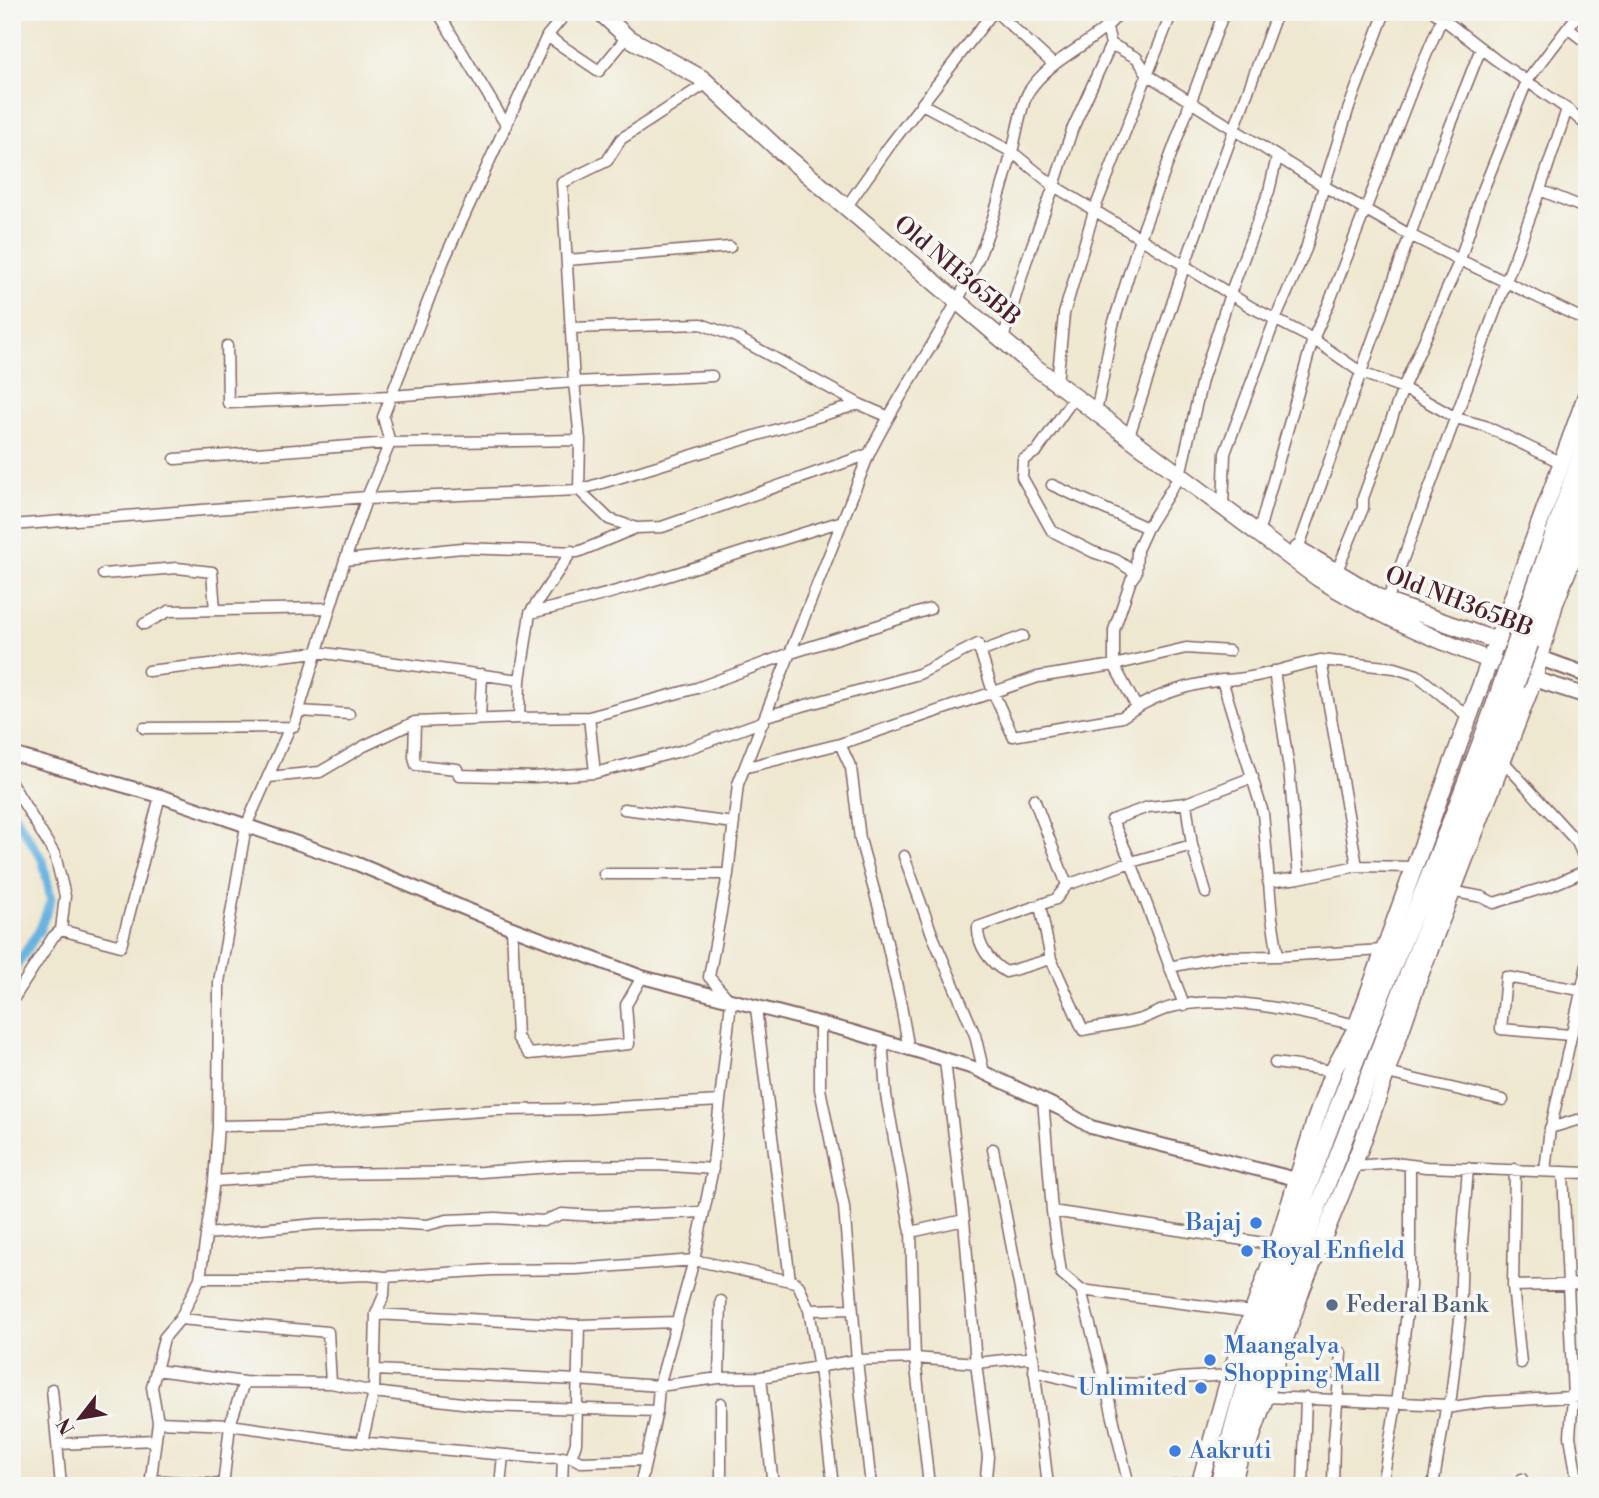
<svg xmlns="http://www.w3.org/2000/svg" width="1599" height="1498" viewBox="0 0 1599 1498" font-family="'Libre Bodoni',serif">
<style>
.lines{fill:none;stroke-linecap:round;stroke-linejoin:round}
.canal{stroke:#67b3e0;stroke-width:9}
.minor-casing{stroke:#846565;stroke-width:13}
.tertiary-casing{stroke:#846565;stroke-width:16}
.secondary-casing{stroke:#846565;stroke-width:18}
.primary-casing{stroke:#846565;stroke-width:19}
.trunk-casing{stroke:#846565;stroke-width:19}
.minor{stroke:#fff;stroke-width:10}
.tertiary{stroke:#fff;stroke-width:12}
.secondary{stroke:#fff;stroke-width:14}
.primary{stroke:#fff;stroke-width:16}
.trunk{stroke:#fff;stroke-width:16}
.trunk-bridge-casing{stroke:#846565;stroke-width:19;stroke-linecap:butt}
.trunk-bridge{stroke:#fff;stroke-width:16}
.shop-dot{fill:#3f7fe0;stroke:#f6f6f2;stroke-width:2.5}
.service-dot{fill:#5c6f8a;stroke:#f6f6f2;stroke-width:2.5}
.labels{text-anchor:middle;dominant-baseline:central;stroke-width:7;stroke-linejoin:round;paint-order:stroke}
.street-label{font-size:24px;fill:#4a1f2b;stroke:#f6f6f2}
.shop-label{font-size:24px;fill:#366cbe;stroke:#f6f6f2;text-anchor:start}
.service-label{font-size:24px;fill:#4e5e75;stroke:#f6f6f2;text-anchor:start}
</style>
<rect width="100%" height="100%" fill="#f6f6f2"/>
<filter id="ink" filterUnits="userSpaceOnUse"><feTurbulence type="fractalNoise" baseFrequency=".0143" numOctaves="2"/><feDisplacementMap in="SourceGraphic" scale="14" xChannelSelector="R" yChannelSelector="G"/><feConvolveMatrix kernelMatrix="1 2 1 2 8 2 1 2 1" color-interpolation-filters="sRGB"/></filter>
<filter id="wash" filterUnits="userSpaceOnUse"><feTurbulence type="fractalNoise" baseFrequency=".00686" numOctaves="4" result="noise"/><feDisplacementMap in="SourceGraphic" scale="28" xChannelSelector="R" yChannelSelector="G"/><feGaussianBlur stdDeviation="1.57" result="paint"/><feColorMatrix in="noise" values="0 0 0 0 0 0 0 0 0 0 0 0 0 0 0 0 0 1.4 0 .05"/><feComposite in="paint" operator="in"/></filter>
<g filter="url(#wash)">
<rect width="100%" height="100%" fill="#efe8d0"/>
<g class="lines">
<path class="canal" d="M12 811 43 861 51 900 40 929 12 973"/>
</g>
</g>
<g filter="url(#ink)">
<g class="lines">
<g class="minor-casing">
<path id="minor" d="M438 12 506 125
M996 12 1053 64
M1434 12 1496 60 1570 111 1587 126
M1580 12 1527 81 1479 200 1460 260 1587 321
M1107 28 1111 44 1137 58 1148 75 1324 186 1306 249 1275 320 1225 453 1223 507
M1569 29 1587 43
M547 36 599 71 627 37
M707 83 621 139 607 161 562 183 574 382 712 376
M922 104 1012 152 1054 186 1072 130 1111 44
M1540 190 1587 209
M847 206 890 145 993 12
M567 260 730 247
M571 328 701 324 734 336 859 404
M1003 339 1026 262 1054 186 1140 238 1224 12
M227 346 228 403 391 396 574 382 580 440
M1057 383 1064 314 1094 211 1172 12
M1075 396 1037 451 1023 460 1022 477 1052 531 1093 552 1116 560 1136 573
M1096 413 1113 325 1140 238 1251 307 1313 339 1362 373 1403 388 1456 418 1485 426 1562 463
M1129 436 1185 264 1277 12
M175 459 390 443 580 440 579 490 366 499
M1052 485 1147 528
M12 525 367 497
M636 528 609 519 579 490 859 404 887 416
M1258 534 1313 339 1329 303 1418 74 1442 18
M1298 549 1410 235 1324 186 1348 110 1385 12
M572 551 530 613C636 590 738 552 843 521
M345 560 462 548 578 552 636 528 662 527 869 454
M1336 573 1363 508V498L1403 388 1460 260 1410 235 1440 152 1481 48
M103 574 177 568 212 572 215 610
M1387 602 1540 190 1567 109
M530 613 520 680 519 718 589 717 697 688 791 653 930 609
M144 624 169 611 330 608
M980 652 1023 636
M1321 660C1288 666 1256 680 1222 680L1263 813 1272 918 1278 956 1384 950
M148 671 317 652 520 680
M1274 671 1289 769 1299 878
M1136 706 1114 665V630L1131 580 1136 573 1137 550 1147 528 1180 475 1202 380 1230 294 1269 191 1277 157
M299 711 349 714
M766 716 919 674 978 644 993 692 1013 736 1122 717C1152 695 1186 685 1222 680
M589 717 595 773 684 750 764 721
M519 718 415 722 414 757 416 765 457 769 459 775 534 777 595 773
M480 719 482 674
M144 728 290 727
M840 744 851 768 860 839 880 912 900 1000 909 1050
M1503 761 1577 842 1587 865
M747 767 840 744 1038 677 1114 665 1186 648 1229 651
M269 777 320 772 364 746 415 722
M12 784 55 855 65 896 61 930
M1034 799 1067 885 1056 899 978 927C977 945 990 963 1006 972L1051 959 1083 1030C1102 1026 1123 1024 1141 1019 1153 1015 1164 1008 1176 1006 1230 994 1303 1013 1356 1025
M1186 803 1192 845 1206 893
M624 809 734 823
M1582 854 1587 833
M904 856 932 934 975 1035 984 1073
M1413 867 1357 866 1321 660 1395 668 1417 675 1470 718
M604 874H728
M1268 882 1299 878 1357 866
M1067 885 1131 862 1192 845
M1451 891 1482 897 1494 903 1550 886 1587 870
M1040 905 1051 959
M512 928 517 1037 529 1054 629 1044 626 1005 642 977
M1169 967 1220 957 1278 956
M12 1001 53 937 61 930 121 946 160 796
M1184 1005 1131 862 1112 820 1148 807 1186 803 1253 777
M756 1008 790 1280
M820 1024V1089L844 1207 857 1360 915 1358 929 1486
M1570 1035 1501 1029 1506 977 1580 990
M885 1042 883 1052 886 1095 911 1232
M945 1061 964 1220 911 1232 915 1358 976 1363 1033 1357
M1275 1063 1333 1071
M1387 1073 1503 1100
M1043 1099 1052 1211 1277 1245
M218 1126 219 982 246 826 290 727 294 726 345 560 367 497 390 443 383 417 444 260 547 36 567 12
M1551 1127 1587 965
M993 1149 1033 1357 1048 1486
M1353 1166 1395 1163 1426 1167 1587 1173
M1515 1169 1513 1286 1587 1284
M1545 1171 1550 1128 1577 1120 1587 1121
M1563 1172 1573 1397 1570 1436 1578 1486
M214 1181 322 1174 481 1172 564 1166 657 1165 713 1169
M1052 1211 1061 1273 1081 1290 1251 1312
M964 1220 976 1363 988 1457 985 1486
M206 1234 317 1224 377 1222 427 1225 447 1220 496 1218 543 1221 562 1214 594 1216 704 1212
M200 1278H289L367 1275 385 1277 492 1270 577 1269 694 1260 795 1282 799 1286 809 1310 851 1309
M1513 1286 1521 1363
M1081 1290 1105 1383 1144 1384 1179 1378 1230 1375
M809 1310 819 1368 833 1486
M376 1314 579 1325 677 1322
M156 1370 244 1382
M376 1370 577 1380 659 1386 719 1378 761 1377
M1034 1371 1088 1385 1105 1383 1129 1486
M719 1378 721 1301
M331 1383 374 1392 486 1406 657 1411
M52 1389 61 1486
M1267 1397 1447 1405
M721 1403V1486
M1446 1408 1486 1402 1587 1396
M158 1422 230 1425 244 1382 331 1383 328 1332 180 1319
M362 1442 374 1392 376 1314 384 1295 385 1277
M57 1444 156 1440
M571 1457 576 1443 579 1325
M1522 1479 1523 1486
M151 1480 239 1486
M150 1486 158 1422 152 1387 164 1338 180 1319 200 1278 214 1181 218 1126 286 1125 496 1110 581 1109 720 1101
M223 1486 230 1425 335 1440 541 1458 571 1457 581 1462 646 1460
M500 1486 503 1455
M562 1486 563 1457
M640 1486 657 1411 659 1386 694 1260 712 1173 731 1002 709 977 728 874 738 784 869 454C902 387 948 327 978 259 992 227 1004 182 1013 148 1017 132 1021 104 1029 91 1052 56 1095 45 1120 12
M773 1486 761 1377 857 1360 871 1486
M1166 1486 1200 1482
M1303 1486 1306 1398
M1333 1486 1334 1441 1341 1353
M1382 1486 1396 1404 1410 1287V1165
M1433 1486 1446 1408 1451 1397 1460 1319 1462 1243 1468 1168"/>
</g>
<g class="tertiary-casing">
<path id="tertiary" d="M12 754 160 796 355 863 507 926 642 977 850 1031 974 1068 1061 1109 1091 1127 1296 1179"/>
</g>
<g class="secondary-casing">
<path id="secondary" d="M1540 658 1587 675
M1534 679 1587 696"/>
</g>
<g class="primary-casing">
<path id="primary" d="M600 12 627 37 703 79 780 151 1031 364 1318 578C1372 612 1429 637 1489 660
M1292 557 1298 549 1387 602 1503 643
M1250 1442 1302 1289 1361 1146 1420 975 1534 679 1555 603 1587 522
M1199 1486 1230 1375 1277 1245 1314 1124 1333 1071 1355 1030 1587 393"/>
</g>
<g class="trunk-casing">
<path id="trunk" d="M1517 639 1587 438
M1530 644 1587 484
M1489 660 1534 679
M1218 1486C1250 1352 1294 1220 1344 1091 1396 954 1455 819 1503 680
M1232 1486 1264 1365 1305 1241 1492 756 1516 685"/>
</g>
<use href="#minor" class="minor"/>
<use href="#tertiary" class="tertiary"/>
<use href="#secondary" class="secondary"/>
<use href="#primary" class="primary"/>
<use href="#trunk" class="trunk"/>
<g class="trunk-bridge-casing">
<path id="trunk-bridge" d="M1503 680 1517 639
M1516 685 1530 644"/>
</g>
<use href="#trunk-bridge" class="trunk-bridge"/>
</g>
</g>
<g class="shop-dot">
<circle cx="1256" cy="1223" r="7"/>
<circle cx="1247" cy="1251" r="7"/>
<circle cx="1210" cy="1360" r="7"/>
<circle cx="1201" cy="1388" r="7"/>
<circle cx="1175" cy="1451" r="7"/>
</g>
<circle class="service-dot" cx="1332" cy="1305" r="7"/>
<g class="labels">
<g class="street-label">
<text transform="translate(957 271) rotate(40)">Old NH365BB</text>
<text transform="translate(1459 602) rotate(21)">Old NH365BB</text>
</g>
<g class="shop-label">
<text x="1242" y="1223" text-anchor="end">Bajaj</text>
<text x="1261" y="1251">Royal Enfield</text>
<text x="1224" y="1346">Maangalya<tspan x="1224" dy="28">Shopping Mall</tspan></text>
<text x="1187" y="1388" text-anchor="end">Unlimited</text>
<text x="1189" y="1451">Aakruti</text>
</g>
<g class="service-label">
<text x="1346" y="1305">Federal Bank</text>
</g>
</g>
<rect width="1599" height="1498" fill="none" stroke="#f6f6f2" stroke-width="42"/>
<g transform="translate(80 1418) rotate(239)" stroke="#f6f6f2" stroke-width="5" paint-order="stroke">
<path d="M0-5L12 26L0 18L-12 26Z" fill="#4a1f2b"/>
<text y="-10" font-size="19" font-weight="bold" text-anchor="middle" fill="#4a1f2b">N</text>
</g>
</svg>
